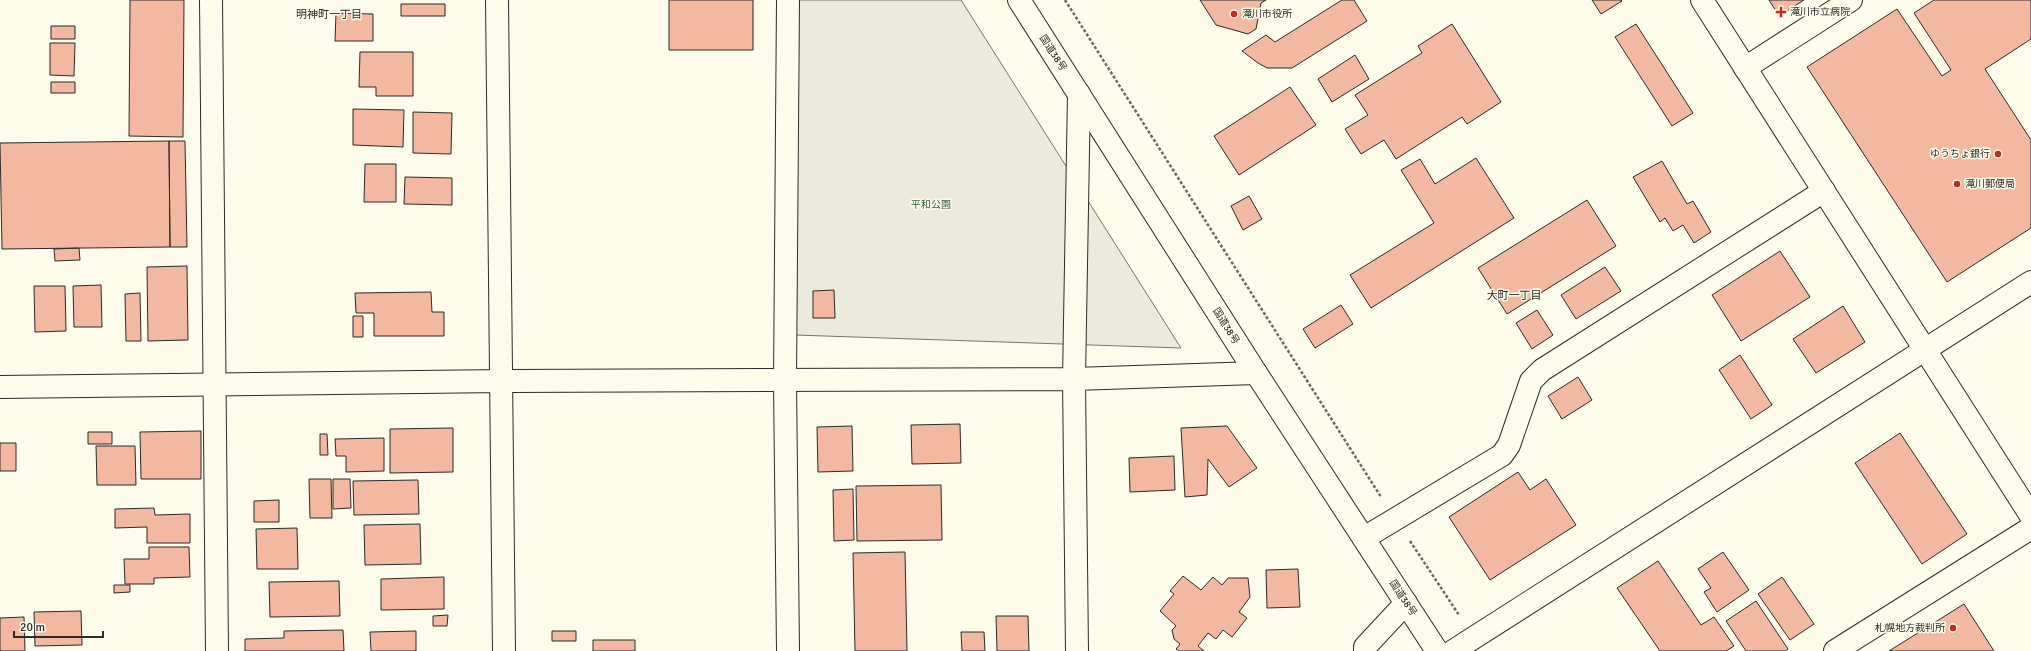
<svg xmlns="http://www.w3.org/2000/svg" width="2031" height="651" viewBox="0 0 2031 651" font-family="Signika,'Noto Sans JP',sans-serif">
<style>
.green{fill:#ecebdb;stroke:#74746e}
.building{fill:#f2b8a0;stroke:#2b2b2b}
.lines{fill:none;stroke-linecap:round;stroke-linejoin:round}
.street-casing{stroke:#2b2b2b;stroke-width:24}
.secondary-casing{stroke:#2b2b2b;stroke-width:24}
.highway-casing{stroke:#2b2b2b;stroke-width:24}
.path{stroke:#6a6964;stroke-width:2.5;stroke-dasharray:3 2;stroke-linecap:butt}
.street{stroke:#fdfbea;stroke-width:22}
.secondary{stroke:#fdfbea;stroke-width:22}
.highway{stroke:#fdfbea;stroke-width:22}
.poi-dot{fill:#c62828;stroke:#fdfbea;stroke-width:1.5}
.labels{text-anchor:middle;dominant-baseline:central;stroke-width:3;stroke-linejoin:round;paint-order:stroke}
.poi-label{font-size:10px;fill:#2b2b2b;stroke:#fdfbea;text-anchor:start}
.street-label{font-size:10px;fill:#2b2b2b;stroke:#fdfbea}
.park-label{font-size:10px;fill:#34623c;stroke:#fdfbea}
.neighbourhood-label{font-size:11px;fill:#2b2b2b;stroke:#fdfbea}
</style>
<rect width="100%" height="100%" fill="#fdfbea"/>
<path class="green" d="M796 0H961L1181 348 795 335Z"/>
<path class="building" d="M130 0H184L183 137 129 136Z
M669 0H753V50H669Z
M1200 0H1266L1261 3 1256 29 1248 34 1216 25Z
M1342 0H1354L1367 21 1292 68H1267L1258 63 1242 51 1266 35 1275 42Z
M1592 0H1621L1622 1 1601 14Z
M1769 0H1804L1779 16Z
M1934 0H2031V39L1985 69 2031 140V228L1947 282 1807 67 1897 9 1942 76 1951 70 1914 13Z
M401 4H445V16H401Z
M336 13 373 14V41H335Z
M1452 24 1501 102 1467 124 1462 117 1396 159 1384 140 1361 154 1345 129 1368 115 1355 95 1422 53 1418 46Z
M1636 24 1693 113 1672 126 1615 37Z
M51 26H75V39H51Z
M50 43H75L74 76 50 75Z
M360 52H413V96H376V87H359Z
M1355 55 1369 79 1332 102 1318 79Z
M51 82H75V93H51Z
M1290 87 1316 125 1239 175 1214 136Z
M353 109 404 110 403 147 353 145Z
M413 112 452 113 451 154 413 153Z
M169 141H185L187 247H170Z
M169 141 170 247 2 249 0 143Z
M1476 158 1514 218 1371 308 1350 275 1434 223 1401 170 1420 159 1435 184Z
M1662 161 1687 204 1693 201 1711 232 1694 243 1683 225 1673 231 1665 218 1660 222 1633 177Z
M365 164H396V202H364Z
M405 177 452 178V205L404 204Z
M1249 196 1262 219 1243 230 1231 206Z
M1587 200 1616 246 1507 314 1478 268Z
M79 248 80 260 55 261 54 249Z
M1780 251 1810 297 1741 341 1712 295Z
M187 266 188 340 148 341 147 267Z
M1605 267 1621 291 1576 319 1561 295Z
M101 285 102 327H74L73 286Z
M34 286H65L66 331 35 332Z
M834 290 835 318H813V291Z
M431 292 432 312H444V336H374V313H356L355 293Z
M140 293 141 341H126L125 294Z
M1341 305 1353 324 1315 348 1303 329Z
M1843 306 1865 342 1816 373 1793 339Z
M1537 310 1553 335 1532 349 1516 323Z
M353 316H363V337H353Z
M1740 355 1772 405 1751 419 1719 370Z
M1578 377 1592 400 1562 419 1548 396Z
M960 424 961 463 912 464 911 425Z
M852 426 853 471 818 472 817 427Z
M1227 426 1257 468 1229 487 1208 459 1207 495 1185 497 1181 428Z
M453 428V472L390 473V429Z
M201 431V479H141L140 432Z
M88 432H112V444H88Z
M1900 433 1967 534 1922 564 1855 463Z
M320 434H327L328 455H320Z
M384 438V471L346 472V456H336L335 439Z
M0 443H16V471H0Z
M96 446H135L136 485H97Z
M1174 456 1175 490 1130 492 1129 458Z
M1518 472 1530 490 1546 479 1576 525 1490 580 1449 517Z
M309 479H331L332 518H310Z
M333 479H350L351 508 333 509Z
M418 480 419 514 354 515 353 481Z
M941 485 942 540 857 541 856 486Z
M853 489 854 540 834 541 833 490Z
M279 500V522H254V501Z
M154 508 155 515 190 514V543H147V527L115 528V509Z
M420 524 421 564 365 565 364 525Z
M297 528 298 569H257L256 529Z
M149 547H189L190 577 154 578V584H125L124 559H149Z
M905 552 907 651H855L853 553Z
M1723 552 1749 590 1717 612 1704 592 1711 588 1698 569Z
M1658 561 1701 625 1714 617 1734 646 1726 651H1660L1617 588Z
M1298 569 1300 607 1267 608 1266 570Z
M1183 576 1201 590 1213 577 1222 585 1228 578H1248L1250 597 1239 612 1247 618 1232 637 1223 630 1216 639 1208 633 1198 646 1204 651H1179L1176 649 1180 644 1174 639 1172 630 1176 626 1160 611 1174 594 1170 591Z
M444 577V609L381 610V579Z
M1782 577 1814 624 1790 640 1758 594Z
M339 581 340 616 270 617 269 582Z
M114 585H130V592L114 593Z
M1756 601 1788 649 1785 651H1746L1726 621Z
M1964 604 1994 651H1889Z
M81 611 82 645 35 646 34 612Z
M448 615 447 626H433V616Z
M996 616H1028L1029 651H997Z
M24 617 25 651H0V618Z
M343 630 344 651H245V639L284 638V631Z
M416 631V651H371L370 632Z
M552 631H576V641H552Z
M961 632H984L985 651H962Z
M593 640H635V651H593Z"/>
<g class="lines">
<g class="street-casing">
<path id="street" d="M211 0 217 651
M1745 68 1851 0
M1364 538 1502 455 1509 445 1531 381 1542 370 1824 191
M788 651 785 381 788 0
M1365 651V647L1406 603
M1453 651 2031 282
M1835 651 2031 528"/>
</g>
<g class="secondary-casing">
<path id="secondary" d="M497 0 504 651
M1702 0 2031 516
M0 387 502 381 1074 379 1256 373
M1077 651 1074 379 1079 94"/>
</g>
<g class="highway-casing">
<path id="highway" d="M1019 0 1256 373 1437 651"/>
</g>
<path class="path" d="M1065 0 1381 497
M1410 541 1459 615"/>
<use href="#street" class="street"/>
<use href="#secondary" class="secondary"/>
<use href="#highway" class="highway"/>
</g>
<g class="poi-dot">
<path d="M1779 6h4v4h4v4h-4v4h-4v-4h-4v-4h4z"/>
<circle cx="1234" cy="14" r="4"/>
<circle cx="1998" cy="154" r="4"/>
<circle cx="1957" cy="184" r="4"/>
<circle cx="1953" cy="628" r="4"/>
</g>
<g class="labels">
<g class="poi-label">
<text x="1790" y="12">滝川市立病院</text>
<text x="1242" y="14">滝川市役所</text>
<text x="1990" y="154" text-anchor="end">ゆうちょ銀行</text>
<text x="1965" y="184">滝川郵便局</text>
<text x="1945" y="628" text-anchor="end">札幌地方裁判所</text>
</g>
<g class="street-label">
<text transform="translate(1053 53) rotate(57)">国道38号</text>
<text transform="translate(1226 326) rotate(58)">国道38号</text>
<text transform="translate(1403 598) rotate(57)">国道38号</text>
</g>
<g class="park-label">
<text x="931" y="205">平和公園</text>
</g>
<g class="neighbourhood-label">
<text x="329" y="14">明神町一丁目</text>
<text x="1514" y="295">大町一丁目</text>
</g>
</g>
<path d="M14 631v6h89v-6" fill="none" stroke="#2b2b2b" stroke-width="2"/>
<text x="20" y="631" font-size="12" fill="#2b2b2b" stroke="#fdfbea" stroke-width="3" paint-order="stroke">20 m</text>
</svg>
